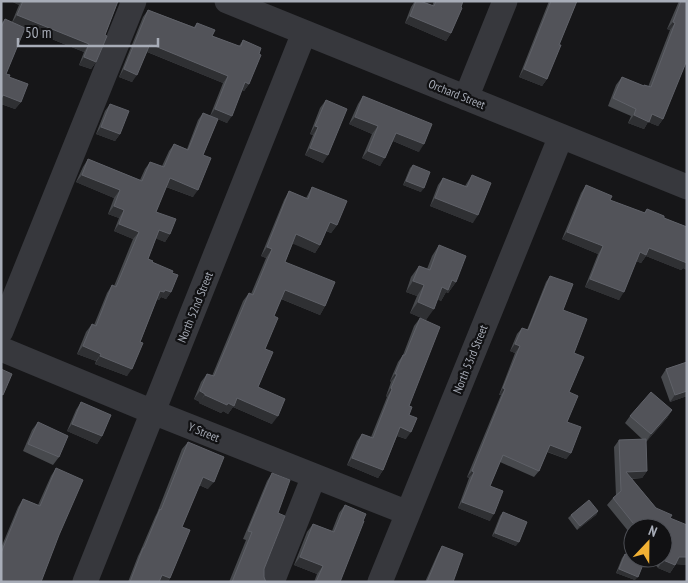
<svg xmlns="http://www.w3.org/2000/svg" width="688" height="583" viewBox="0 0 688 583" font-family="'PT Sans Narrow',sans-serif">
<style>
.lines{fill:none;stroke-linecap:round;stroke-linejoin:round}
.minor{stroke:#37383d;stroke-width:25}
.wall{fill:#47494d}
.shaded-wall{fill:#2f3033}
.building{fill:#525359;stroke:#5f6168}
.labels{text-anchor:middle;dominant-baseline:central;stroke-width:4.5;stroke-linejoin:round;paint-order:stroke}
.street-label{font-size:12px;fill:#a8adb8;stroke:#111113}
</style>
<rect width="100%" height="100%" fill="#161618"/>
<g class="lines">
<path class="minor" d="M227 1 687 187
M466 98 505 1
M1 331 134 1
M1 349 153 412 408 513
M85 582 304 33
M272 582 314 476
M380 582 561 136"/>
</g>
<path class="wall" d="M11 1H118L105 35 96 62 91 69 79 65 84 52 24 28 6 74 9 77 21 102 15 109 1 104V24L5 19 12 22 19 5Z
M415 1H420L432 6 434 1H463L451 33 446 41 405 23 411 7Z
M549 1H577L559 45 547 79 542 86 519 77Z
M679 1H687L663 119 658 126 648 122 644 129 628 123 631 116 608 106 616 85 622 77 643 86 648 87 670 30 667 29Z
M148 10 194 27 197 23 212 36 239 46 243 40 259 54 249 84 244 91 242 90 227 123 218 119 203 155 193 197 166 187 156 212 170 234 165 242 156 238 148 259 152 262 172 273 171 292 166 299 161 297 159 300 157 299 127 376 95 364 96 361 77 354 86 332 92 324 94 325 107 293 112 285 114 286 133 239 114 231 119 218 108 214 114 198 76 182 83 167 88 159 140 180 145 169 150 162 162 166 169 151 174 144 187 149 198 120 203 113 210 116 223 83 147 52 132 82 119 77 143 17Z
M363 96 419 152 393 141 380 166 362 158 372 134 349 124 358 104Z
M326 100 323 163 305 155 313 135 310 134 320 108Z
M110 104 120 134 115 141 96 134 105 111Z
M413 165 421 192 403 185 410 168Z
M472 175 473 223 430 206 438 185 443 178 465 186Z
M586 185 610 200 644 213 647 209 664 218 687 227V270L683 268 681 270 646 256 641 263 636 261 619 300 585 287 598 254 562 239 581 193Z
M312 187 337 225 331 233 326 231 320 245 315 253 293 243 285 262 325 306 320 315 281 299 274 316 265 349 258 387 272 424 233 407 228 414 223 411 221 413 199 403 200 402 194 399 201 382 207 374 212 376 243 301 249 293 251 294 266 258 261 256 284 200 289 191 306 198Z
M439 245 456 282 448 293 446 292 441 301 438 299 426 320 410 313 417 296 406 292 411 277 419 266 427 269 432 256Z
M550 276 563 310 574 353 569 392 567 422 571 453 566 459 547 452 539 471 534 477 500 462 490 486V521L458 508 469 478 467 477 501 395H499L515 353 510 351 517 334 522 328 527 330 546 282Z
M420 318 409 406V415L406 439 397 436 383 470 378 478 347 465 357 441 362 434 371 437 387 397 386 396 391 382 390 381 398 362 403 355 414 326Z
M687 362V396L670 402 661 377 666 369Z
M81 402 102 436 97 444 67 431 76 410Z
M672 410 667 418 646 442 647 471 642 478 632 479 656 508 670 518 687 565 676 564 670 573 658 568 650 558H663V528H633V537L607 505 613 498 616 496 614 447 619 440 642 439 625 423 630 416Z
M38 422 59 457 53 465 23 451 32 430Z
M188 442 208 489 199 485 182 527 170 578 168 582H128L138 556 140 552 155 517 157 513 182 449Z
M56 468 59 535 1 582V548L18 507 23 499 38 505 51 476Z
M272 473 278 513 264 569V577L266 582H229L246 540 243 539 267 481Z
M345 505 340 582H314L317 574 294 565 307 532 313 524 332 531 339 513Z
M598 511 596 515 577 530 568 518 571 515Z
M503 512 516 546 492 536 500 516Z
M442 546 453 582H425L438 553Z
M625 554 635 580 616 573 622 558Z"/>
<path class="shaded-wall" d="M11 1H22L19 5Z
M17 15 89 44 84 52 12 23Z
M410 16 451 33 446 41 405 23Z
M673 22 675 23 670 30 667 29Z
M150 44 228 76 223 83 145 51Z
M84 57 96 62 91 69 79 65Z
M124 69 137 75 132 82 119 77Z
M524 69 547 79 542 86 519 77Z
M245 82 249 84 244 91 240 89Z
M3 95 21 102 15 109 1 104V97Z
M215 109 232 116 227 123 210 116Z
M652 114 663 119 658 126 648 122 644 129 628 123 634 115Z
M355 117 378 126 372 134 349 124Z
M315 126 318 127 313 135 310 134Z
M101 127 120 134 115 141 96 134Z
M396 133 424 144 419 152 391 140Z
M310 148 328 155 323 163 305 155Z
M368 151 385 158 380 166 362 158Z
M82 175 120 190 114 198 76 182Z
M170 178 198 190 193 197 164 186Z
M406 181 424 188 421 192 403 185Z
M435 198 478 215 473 223 430 206Z
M114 206 124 210 119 218 108 214Z
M330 222 337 225 331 233 325 230Z
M119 224 139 232 133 239 114 231Z
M159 230 170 234 165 242 154 238Z
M567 232 603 246 598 254 562 239Z
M296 234 320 245 315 253 291 243Z
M267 247 272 249 266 258 261 256Z
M649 248 687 262V270L683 268 681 270 646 256 641 263 634 260 640 252Z
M590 279 624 292 619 300 585 287Z
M452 280 456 282 448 293 446 292 441 301 435 298 442 287Z
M413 281 424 285 417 296 406 292Z
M165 290 171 292 166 299 161 297 159 300 155 299 160 291Z
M285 290 325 306 320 315 279 298Z
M418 302 434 309 426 320 410 313Z
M515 344 520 346 515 353 510 351Z
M83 346 101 354 96 361 77 354Z
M100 356 132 369 127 376 95 364Z
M395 374H397L391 382 390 381Z
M391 388 392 389 387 397 386 396Z
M503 388 505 389 501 395H499Z
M200 391 205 394 200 402 194 399Z
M687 391V396L670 402 675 395Z
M205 395 228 403 237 398 278 416 272 424 233 407 228 414 223 411 221 413 199 403Z
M672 410 667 418 646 442 651 434Z
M72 424 102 436 97 444 67 431Z
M400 427 411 432 406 439 395 435Z
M550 445 571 453 566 459 546 451Z
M352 458 383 470 378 478 347 465Z
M472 471 474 472 469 478 467 477Z
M647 471 642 478 621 479 626 472Z
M203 477 214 482 208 489 197 484Z
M462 502 494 514 490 521 458 508Z
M598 511 596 515 577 530 580 526Z
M495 533 519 542 516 546 492 536Z
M300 557 323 566 317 574 294 565Z
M679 557H687V565L673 564Z
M663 560 675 565 670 573 658 568Z
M619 569 638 577 635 580 616 573Z
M162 575 170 578 168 582H157Z"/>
<path class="building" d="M23 1H118L105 35 107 36 96 62 84 57 89 44 17 15Z
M416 1H420L434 6 436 1H463L461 7 462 8 451 33 410 16Z
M551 1H577L559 45H561L547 79 524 69Z
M681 1H687V60L663 119 652 114 649 122 634 115 636 109 613 98 622 77 644 86V85L651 87 675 23 673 22Z
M148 10 195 28 197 23 215 30 212 36 239 46H241L243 40 261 48 259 54 261 55 249 84 245 82 232 116 215 109 228 76 150 44 137 75 124 69Z
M5 19 25 28 6 74 10 75 9 77 28 84 21 102 3 95 1 99V28Z
M363 96 432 124 424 144 396 133 385 158 368 151 378 126 355 117Z
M326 100 347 109 328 155 310 148 318 127 315 126Z
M110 104 129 111 120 134 101 127Z
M203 113 218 119 203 155 211 158 198 190 170 178 156 212 176 219 170 234 159 230 148 259 153 261 152 262 173 271 172 273 178 275 171 292 165 290 164 292 160 291 140 342 143 343 132 369 100 356 101 354 83 346 92 324 96 326 112 285 116 287 139 232 119 224 124 210 114 206 120 190 82 175 88 159 142 181 150 162 164 167 174 144 188 150Z
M413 165 430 172 424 188 406 181Z
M472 175 491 183 478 215 435 198 443 178 467 187Z
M586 185 612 196 610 200 645 213 647 209 664 216V218L687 227V263L649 248 646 255 640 252 624 292 590 279 603 246 567 232Z
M312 187 347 201 337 225 330 222 320 245 296 234 285 262 335 282 325 306 285 290 274 316 278 318 265 349 273 352 258 387 285 399 278 416 237 398 234 406 228 403 227 405 205 395V394L200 391 207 374 214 376 249 293 253 295 272 249 267 247 289 191 308 199Z
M439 245 466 256 456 282 452 280 448 290 442 287 434 309 418 302 424 285 413 281 419 266 430 270Z
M550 276 573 284 563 310 587 319 574 353 584 357 569 392 578 396 567 422 581 427 571 453 550 445 539 471 503 455 490 486 503 491 494 514 462 502 474 472 472 471 505 389 503 388 520 346 515 344 522 328 528 330Z
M420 318 440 327 409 406 412 407 409 415 417 418 411 432 400 427 383 470 352 458 362 434 373 438 392 389 391 388 397 374H395L403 355H405Z
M687 362V391L675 395 666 369Z
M1 369 12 374 3 395 1 394Z
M651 392 672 410 651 434 630 416Z
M81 402 111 415 102 436 72 424Z
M38 422 68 436 59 457 28 444Z
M646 439 647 471 626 472 656 508 672 515 670 518 687 525V557H679L675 565 663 560 661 558H663V528H637L613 498 621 491 619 440Z
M188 442 224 457 214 482 203 477 182 527 190 530 170 578 162 575 159 582H130L143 548H144L160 509 161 510Z
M56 468 83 480 59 535 41 582H1V553L23 499 40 506Z
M272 473 290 480 278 513 285 516 264 569V577L266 582H232L252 532 248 531Z
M589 500 598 511 580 526 571 515Z
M345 505 366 514 363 521H364L340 582H316L323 566 300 557 313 524 334 532Z
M503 512 527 522 519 542 495 533Z
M442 546 463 554 453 582H427Z
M625 554 633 557V558L644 562 638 577 619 569Z"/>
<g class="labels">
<g class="street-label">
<text transform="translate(457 94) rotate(22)">Orchard Street</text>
<text transform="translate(195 307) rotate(-68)">North 52nd Street</text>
<text transform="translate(470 359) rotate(-68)">North 53rd Street</text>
<text transform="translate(204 432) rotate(22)">Y Street</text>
</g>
</g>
<rect width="688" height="583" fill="none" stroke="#a8adb8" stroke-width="5"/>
<g transform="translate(648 543) rotate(22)"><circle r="24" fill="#111113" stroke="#4d4f55"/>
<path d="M0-4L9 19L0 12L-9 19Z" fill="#f2b134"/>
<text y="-8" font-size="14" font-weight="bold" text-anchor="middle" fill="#a8adb8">N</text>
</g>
<path d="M18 38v8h140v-8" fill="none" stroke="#a8adb8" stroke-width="2.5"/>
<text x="25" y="38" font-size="15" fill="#a8adb8" stroke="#111113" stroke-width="4" paint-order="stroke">50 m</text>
</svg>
